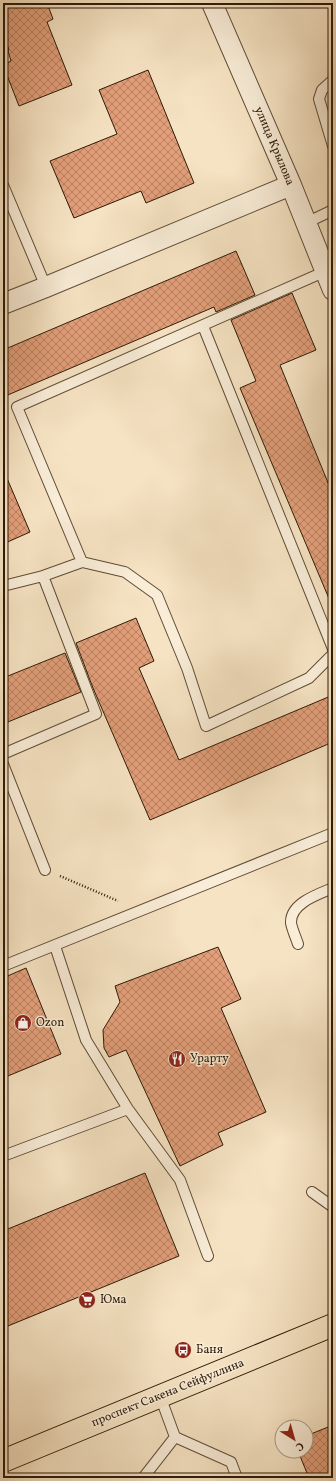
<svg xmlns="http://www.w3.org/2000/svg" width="336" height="1481" viewBox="0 0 336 1481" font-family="Vollkorn,serif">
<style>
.building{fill:url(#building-cross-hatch);stroke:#2d1a07}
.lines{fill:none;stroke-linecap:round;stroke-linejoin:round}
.lane-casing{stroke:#5f4c36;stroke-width:12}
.street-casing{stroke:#5f4c36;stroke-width:22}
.primary-casing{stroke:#2d1a07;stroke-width:24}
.path{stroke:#2d1a07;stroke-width:2.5;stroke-dasharray:1 2;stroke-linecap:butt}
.lane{stroke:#f9edd8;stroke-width:10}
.street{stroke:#f9edd8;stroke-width:20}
.primary{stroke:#f6e3c3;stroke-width:22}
.labels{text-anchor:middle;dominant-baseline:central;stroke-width:3;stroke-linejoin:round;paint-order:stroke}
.street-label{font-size:12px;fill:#2d1a07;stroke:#f9edd8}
.poi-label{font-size:12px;fill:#2d1a07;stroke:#f9edd8;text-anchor:start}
</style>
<defs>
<pattern id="building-cross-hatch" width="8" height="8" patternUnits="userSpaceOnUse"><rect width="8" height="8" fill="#e39f7a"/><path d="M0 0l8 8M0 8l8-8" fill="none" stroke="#b88162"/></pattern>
</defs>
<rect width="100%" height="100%" fill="#f6e3c3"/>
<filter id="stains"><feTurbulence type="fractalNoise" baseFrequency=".005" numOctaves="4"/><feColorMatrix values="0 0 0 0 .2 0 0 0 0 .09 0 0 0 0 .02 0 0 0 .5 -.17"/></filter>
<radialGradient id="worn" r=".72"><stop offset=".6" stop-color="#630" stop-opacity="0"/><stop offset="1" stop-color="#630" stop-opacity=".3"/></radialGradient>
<path class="building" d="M3 3H47L53 19 47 22 72 85 19 106 3 65 11 61 8 51 9 50 3 33Z
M148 70 194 183 146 203 141 191 74 218 50 161 117 134 99 90Z
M236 251 255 295 216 312 214 307 3 397V350Z
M292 293 316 350 280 365 333 495V608L240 388 256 381 231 320Z
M3 469 30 532 3 544Z
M136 618 154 661 139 668 179 760 333 695V742L150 820 93 688 76 643Z
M65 653 81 692 3 724V678Z
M218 947 241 999 221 1008 266 1112 218 1133 223 1145 180 1166 126 1050 109 1057 104 1048 103 1030 120 1002 115 986Z
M26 968 61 1054 3 1078V978Z
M145 1173 179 1256 3 1328V1231Z
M333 1425V1478H309L298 1451H306V1436Z"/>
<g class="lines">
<g class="lane-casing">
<path id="lane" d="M333 80 322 90 319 99 333 146
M3 185 46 287
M306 223 333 210
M203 326 333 649
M82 562 125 572 157 595 187 668 206 726 309 678 333 654
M3 586 43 576
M3 754 96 714 43 576 82 562 17 407 326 271
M3 764 45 870
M298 944C296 938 292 929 291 923 290 903 319 894 333 888
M3 966 333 833
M128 1109 180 1180 208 1256
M3 1156 128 1109 86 1040 55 946
M312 1192 333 1207
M160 1396 175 1437 231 1462 237 1478
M143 1478 175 1437"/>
</g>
<g class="street-casing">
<path id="street" d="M212 3 291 185 333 290
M3 304 46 287 291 185"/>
</g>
<g class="primary-casing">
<path id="primary" d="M3 1461 333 1325"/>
</g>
<path class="path" d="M60 876 118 901"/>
<use href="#lane" class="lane"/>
<use href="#street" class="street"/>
<use href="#primary" class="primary"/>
</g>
<defs>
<g id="shop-disc" transform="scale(0.9)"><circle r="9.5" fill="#8f2418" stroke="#f9edd8"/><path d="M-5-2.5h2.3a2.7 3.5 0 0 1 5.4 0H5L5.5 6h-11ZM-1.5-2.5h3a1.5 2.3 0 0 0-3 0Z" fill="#fff"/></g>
<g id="restaurant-disc" transform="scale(0.9)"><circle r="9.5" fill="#8f2418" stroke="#f9edd8"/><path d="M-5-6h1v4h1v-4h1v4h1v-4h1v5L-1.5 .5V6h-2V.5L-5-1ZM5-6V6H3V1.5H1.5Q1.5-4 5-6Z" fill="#fff"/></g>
<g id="supermarket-disc" transform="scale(0.9)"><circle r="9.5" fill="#8f2418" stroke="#f9edd8"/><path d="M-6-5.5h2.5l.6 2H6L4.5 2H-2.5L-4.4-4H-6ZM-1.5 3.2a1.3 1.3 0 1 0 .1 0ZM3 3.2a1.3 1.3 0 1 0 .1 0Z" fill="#fff"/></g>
<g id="bus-disc" transform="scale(0.9)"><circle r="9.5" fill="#8f2418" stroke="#f9edd8"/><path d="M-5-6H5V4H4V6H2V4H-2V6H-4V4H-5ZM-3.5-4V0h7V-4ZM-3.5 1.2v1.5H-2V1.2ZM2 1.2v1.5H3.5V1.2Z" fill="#fff"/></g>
</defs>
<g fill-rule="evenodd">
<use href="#shop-disc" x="23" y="1023"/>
<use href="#restaurant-disc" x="177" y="1059"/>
<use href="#supermarket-disc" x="87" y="1300"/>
<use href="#bus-disc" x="183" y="1350"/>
</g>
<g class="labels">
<g class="street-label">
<text transform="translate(274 146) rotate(67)">улица Крылова</text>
<text transform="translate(168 1393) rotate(-22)">проспект Сакена Сейфуллина</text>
</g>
<g class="poi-label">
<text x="36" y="1023">Ozon</text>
<text x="190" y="1059">Урарту</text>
<text x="100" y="1300">Юма</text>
<text x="196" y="1350">Баня</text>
</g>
</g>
<rect width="336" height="1481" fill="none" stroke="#f6e3c3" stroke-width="16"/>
<rect x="4" y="4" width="328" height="1473" fill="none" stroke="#2d1a07" stroke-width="2"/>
<rect x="8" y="8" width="320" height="1465" fill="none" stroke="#2d1a07"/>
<g transform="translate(294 1439) rotate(143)"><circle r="19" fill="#f9edd8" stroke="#a79984"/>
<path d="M0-3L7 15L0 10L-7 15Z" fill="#8f2418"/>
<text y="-6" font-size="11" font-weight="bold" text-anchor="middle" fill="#2d1a07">С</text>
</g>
<rect width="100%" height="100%" filter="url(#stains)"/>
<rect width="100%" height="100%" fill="url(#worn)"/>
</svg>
